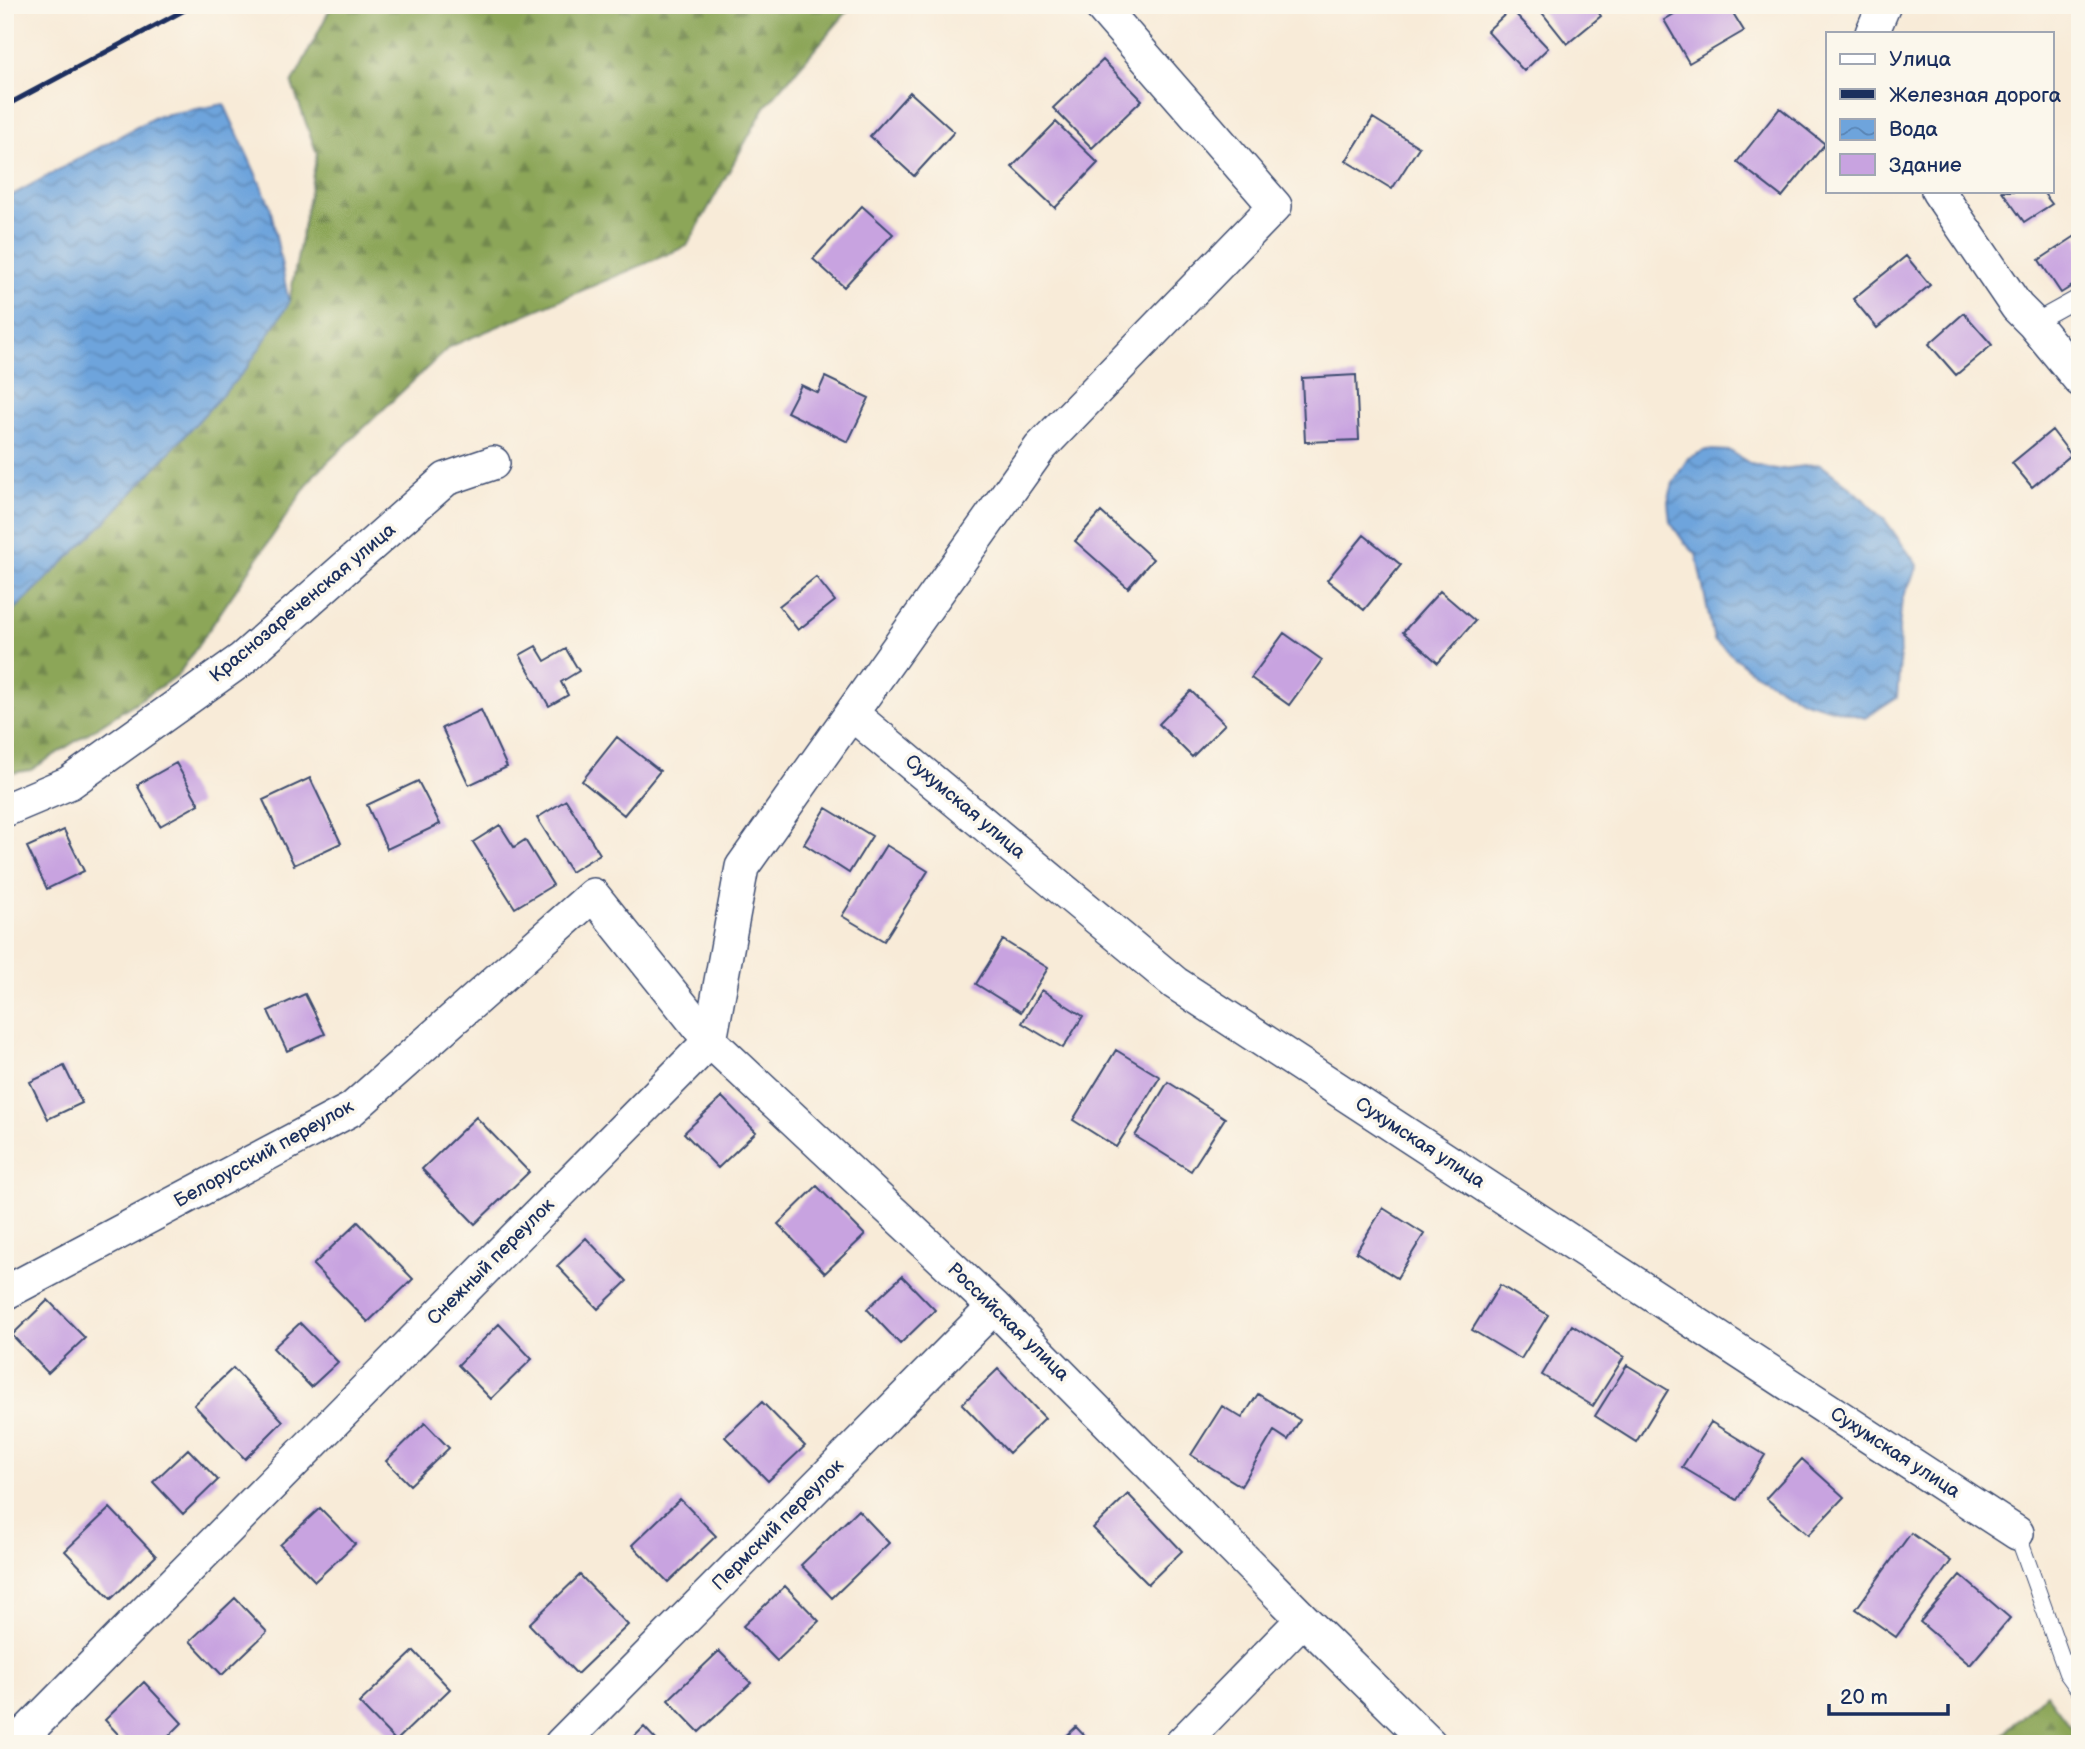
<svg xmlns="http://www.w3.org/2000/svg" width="2085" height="1749" viewBox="0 0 2085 1749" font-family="'Balsamiq Sans',sans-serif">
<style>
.forest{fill:url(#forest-firs);stroke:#546a5c;stroke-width:2}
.water{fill:url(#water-waves);stroke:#446a9d;stroke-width:2}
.building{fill:#c8a3e0}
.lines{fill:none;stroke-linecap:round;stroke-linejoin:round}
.service-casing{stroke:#3c4b70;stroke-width:18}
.minor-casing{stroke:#3c4b70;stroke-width:36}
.service{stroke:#fff;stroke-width:16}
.minor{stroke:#fff;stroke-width:33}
.rail{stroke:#1b2f5e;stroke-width:5}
.labels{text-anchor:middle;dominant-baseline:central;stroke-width:7;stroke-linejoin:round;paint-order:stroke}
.street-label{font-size:19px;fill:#1b2f5e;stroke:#fbf7ec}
</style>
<defs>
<pattern id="forest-firs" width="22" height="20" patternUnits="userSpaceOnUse" patternTransform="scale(1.75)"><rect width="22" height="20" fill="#8ca659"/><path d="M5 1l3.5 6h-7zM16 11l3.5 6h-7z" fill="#72884d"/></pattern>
<pattern id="water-waves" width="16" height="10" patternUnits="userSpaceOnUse" patternTransform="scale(1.75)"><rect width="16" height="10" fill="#6ea4dc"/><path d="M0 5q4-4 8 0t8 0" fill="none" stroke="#5a86b6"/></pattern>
</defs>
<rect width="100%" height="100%" fill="#fbf7ec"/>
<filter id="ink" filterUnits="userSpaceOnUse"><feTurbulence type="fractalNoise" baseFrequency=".0143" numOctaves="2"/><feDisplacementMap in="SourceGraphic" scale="14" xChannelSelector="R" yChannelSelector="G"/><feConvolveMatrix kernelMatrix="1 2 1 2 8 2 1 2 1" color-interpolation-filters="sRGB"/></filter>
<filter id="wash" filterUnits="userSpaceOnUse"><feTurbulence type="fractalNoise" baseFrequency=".00686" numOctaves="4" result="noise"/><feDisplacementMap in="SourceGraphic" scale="28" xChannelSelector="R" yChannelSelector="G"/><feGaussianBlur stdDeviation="1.57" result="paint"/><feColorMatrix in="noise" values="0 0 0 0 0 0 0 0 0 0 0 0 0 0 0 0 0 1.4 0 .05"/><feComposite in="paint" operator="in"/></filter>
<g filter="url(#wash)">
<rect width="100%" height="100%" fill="#f8ebd8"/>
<path class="forest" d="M332 5H853L765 107 687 246 449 347 314 475 178 675 31 770 5 774V619L105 522 246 369 289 302 317 154 292 84Z
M2046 1693 2080 1739V1744H1993Z"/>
<path class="water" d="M224 104 270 205 289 303 246 369 105 522 5 619V199L157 116Z
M1706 450 1730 451 1751 464 1775 470 1820 464 1856 492 1884 519 1918 566 1902 599 1899 630 1900 661 1897 697 1865 718 1804 701 1751 671 1714 640 1696 554 1684 542 1670 522 1668 502 1673 483 1688 458Z"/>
<g id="blocks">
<path class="building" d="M1536 5H1593L1601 16 1567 44Z
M1689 5H1728L1744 31 1689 63 1664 20Z
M1511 9 1548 48 1524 71 1487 31Z
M1103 60 1142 100 1092 148 1053 108Z
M910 92 954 132 914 176 870 136Z
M1780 108 1825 144 1782 197 1737 162Z
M1373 118 1419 147 1392 189 1346 161Z
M1056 122 1098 163 1055 208 1012 167Z
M2002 191H2042L2052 204 2024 222Z
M862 206 893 234 844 287 813 259Z
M2077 235 2080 239V281L2061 293 2039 260Z
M1906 256 1930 285 1877 328 1853 299Z
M1964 313 1992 345 1956 375 1929 344Z
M1356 375 1359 440 1305 442 1302 378Z
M825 377 869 398 848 442 787 412 801 385 818 393Z
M2052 430 2071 455 2032 487 2012 463Z
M1101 512 1153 559 1128 588 1075 541Z
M1364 535 1401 565 1364 610 1327 580Z
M816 577 835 601 798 630 779 606Z
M1440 591 1475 621 1438 663 1403 632Z
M1284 633 1322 660 1289 705 1251 678Z
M536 646 545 661 566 649 579 671 561 682 568 695 549 706 520 655Z
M1191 691 1225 724 1192 757 1159 724Z
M481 710 507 767 469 785 442 728Z
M617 737 660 771 624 815 582 781Z
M176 763 199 804 160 826 137 785Z
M310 778 341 843 294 865 263 800Z
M418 781 440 824 387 849 367 805Z
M566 800 600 854 571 872 537 818Z
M826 808 872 836 849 873 804 844Z
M500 825 514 847 525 840 553 885 515 908 473 842Z
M64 830 84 871 47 889 27 847Z
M886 845 928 871 884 941 842 916Z
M1003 940 1048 968 1021 1012 976 984Z
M1042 990 1083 1016 1063 1048 1022 1023Z
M305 994 325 1034 287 1051 268 1011Z
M1116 1050 1160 1077 1116 1147 1073 1120Z
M64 1066 82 1103 48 1119 30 1082Z
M1168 1082 1225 1118 1191 1171 1135 1136Z
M722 1097 756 1132 718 1168 684 1133Z
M476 1117 529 1172 475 1224 422 1169Z
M817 1186 865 1235 825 1273 778 1224Z
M1383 1208 1424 1234 1397 1278 1356 1252Z
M358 1222 413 1279 368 1322 313 1265Z
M586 1238 627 1281 598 1309 557 1266Z
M902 1276 935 1310 900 1344 867 1309Z
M1500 1285 1548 1315 1521 1359 1472 1330Z
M48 1300 85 1338 48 1373 12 1335Z
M300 1323 338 1362 311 1387 273 1348Z
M499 1324 532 1359 491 1399 458 1365Z
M1572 1325 1624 1357 1593 1406 1542 1375Z
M1627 1365 1668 1390 1636 1442 1595 1416Z
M233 1368 283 1421 245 1459 194 1405Z
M998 1369 1045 1418 1009 1453 962 1404Z
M1258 1394 1300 1420 1288 1440 1274 1431 1241 1486 1191 1455 1222 1406 1242 1418Z
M762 1402 805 1446 768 1481 725 1437Z
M1711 1422 1765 1455 1737 1500 1682 1467Z
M425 1423 449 1448 410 1485 386 1461Z
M188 1449 218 1480 183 1514 153 1482Z
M1802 1459 1844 1497 1808 1535 1766 1498Z
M1128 1494 1182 1551 1148 1584 1093 1528Z
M680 1499 716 1536 668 1582 632 1545Z
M110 1508 156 1556 111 1599 65 1551Z
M320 1508 355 1544 315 1581 280 1545Z
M858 1510 889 1543 832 1598 801 1565Z
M1911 1533 1951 1561 1896 1637 1856 1609Z
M580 1575 628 1625 577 1674 529 1624Z
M1960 1575 2010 1618 1970 1665 1920 1622Z
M785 1586 819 1621 777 1661 743 1626Z
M235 1598 267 1632 222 1675 190 1641Z
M414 1651 450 1689 396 1741 359 1703Z
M719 1651 751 1683 699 1732 668 1700Z
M144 1682 182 1723 161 1744H127L105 1720Z
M644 1727 660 1744H627Z
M1076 1727 1092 1744H1058Z"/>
</g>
</g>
<g filter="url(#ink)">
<use href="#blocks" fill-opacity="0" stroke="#3c4b70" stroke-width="2"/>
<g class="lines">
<g class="service-casing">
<path id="service" d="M2033 323 2080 297
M2017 1533 2067 1673 2080 1691"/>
</g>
<g class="minor-casing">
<path id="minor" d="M1872 33 1884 5
M1938 191 2017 307 2033 323 2080 380
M852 714 1175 983 2017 1533
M5 810 69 783 241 660 446 479 493 463
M5 1293 352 1109 593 895 710 1041 994 1307 1303 1619 1430 1744
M15 1744 710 1041 742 867 1040 448 1275 206 1100 5
M561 1744 994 1307
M1181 1744 1303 1619"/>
</g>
<use href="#service" class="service"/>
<use href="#minor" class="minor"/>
<path class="rail" d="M5 106 194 5"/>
</g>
</g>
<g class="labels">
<g class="street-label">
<text transform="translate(303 603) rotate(-40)">Краснозареченская улица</text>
<text transform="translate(965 807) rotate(40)">Сухумская улица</text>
<text transform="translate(1420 1143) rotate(33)">Сухумская улица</text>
<text transform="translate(264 1154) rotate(-29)">Белорусский переулок</text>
<text transform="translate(491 1262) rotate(-45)">Снежный переулок</text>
<text transform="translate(1008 1322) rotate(44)">Российская улица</text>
<text transform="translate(1895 1453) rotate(33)">Сухумская улица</text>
<text transform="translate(778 1525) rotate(-45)">Пермский переулок</text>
</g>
</g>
<rect width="2085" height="1749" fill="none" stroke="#fbf7ec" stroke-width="28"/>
<rect x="1826" y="32" width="228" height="161" fill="#fbf7ec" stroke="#a1a7b3" stroke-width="2"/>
<rect x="1840" y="54" width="35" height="10" fill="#ffffff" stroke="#a1a7b3" stroke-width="2"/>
<text x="1889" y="66" font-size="21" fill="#1b2f5e">Улица</text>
<rect x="1840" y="89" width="35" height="10" fill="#1b2f5e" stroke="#a1a7b3" stroke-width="2"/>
<text x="1889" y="102" font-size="21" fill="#1b2f5e">Железная дорога</text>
<rect x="1840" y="119" width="35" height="21" fill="url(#water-waves)" stroke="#a1a7b3" stroke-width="2"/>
<text x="1889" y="136" font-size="21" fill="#1b2f5e">Вода</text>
<rect x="1840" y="154" width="35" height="21" fill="#c8a3e0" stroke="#a1a7b3" stroke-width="2"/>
<text x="1889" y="172" font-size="21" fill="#1b2f5e">Здание</text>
<path d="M1829 1704v10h119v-10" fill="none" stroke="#1b2f5e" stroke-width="3.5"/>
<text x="1840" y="1704" font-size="21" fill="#1b2f5e" stroke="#fbf7ec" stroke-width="5" paint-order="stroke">20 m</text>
</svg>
